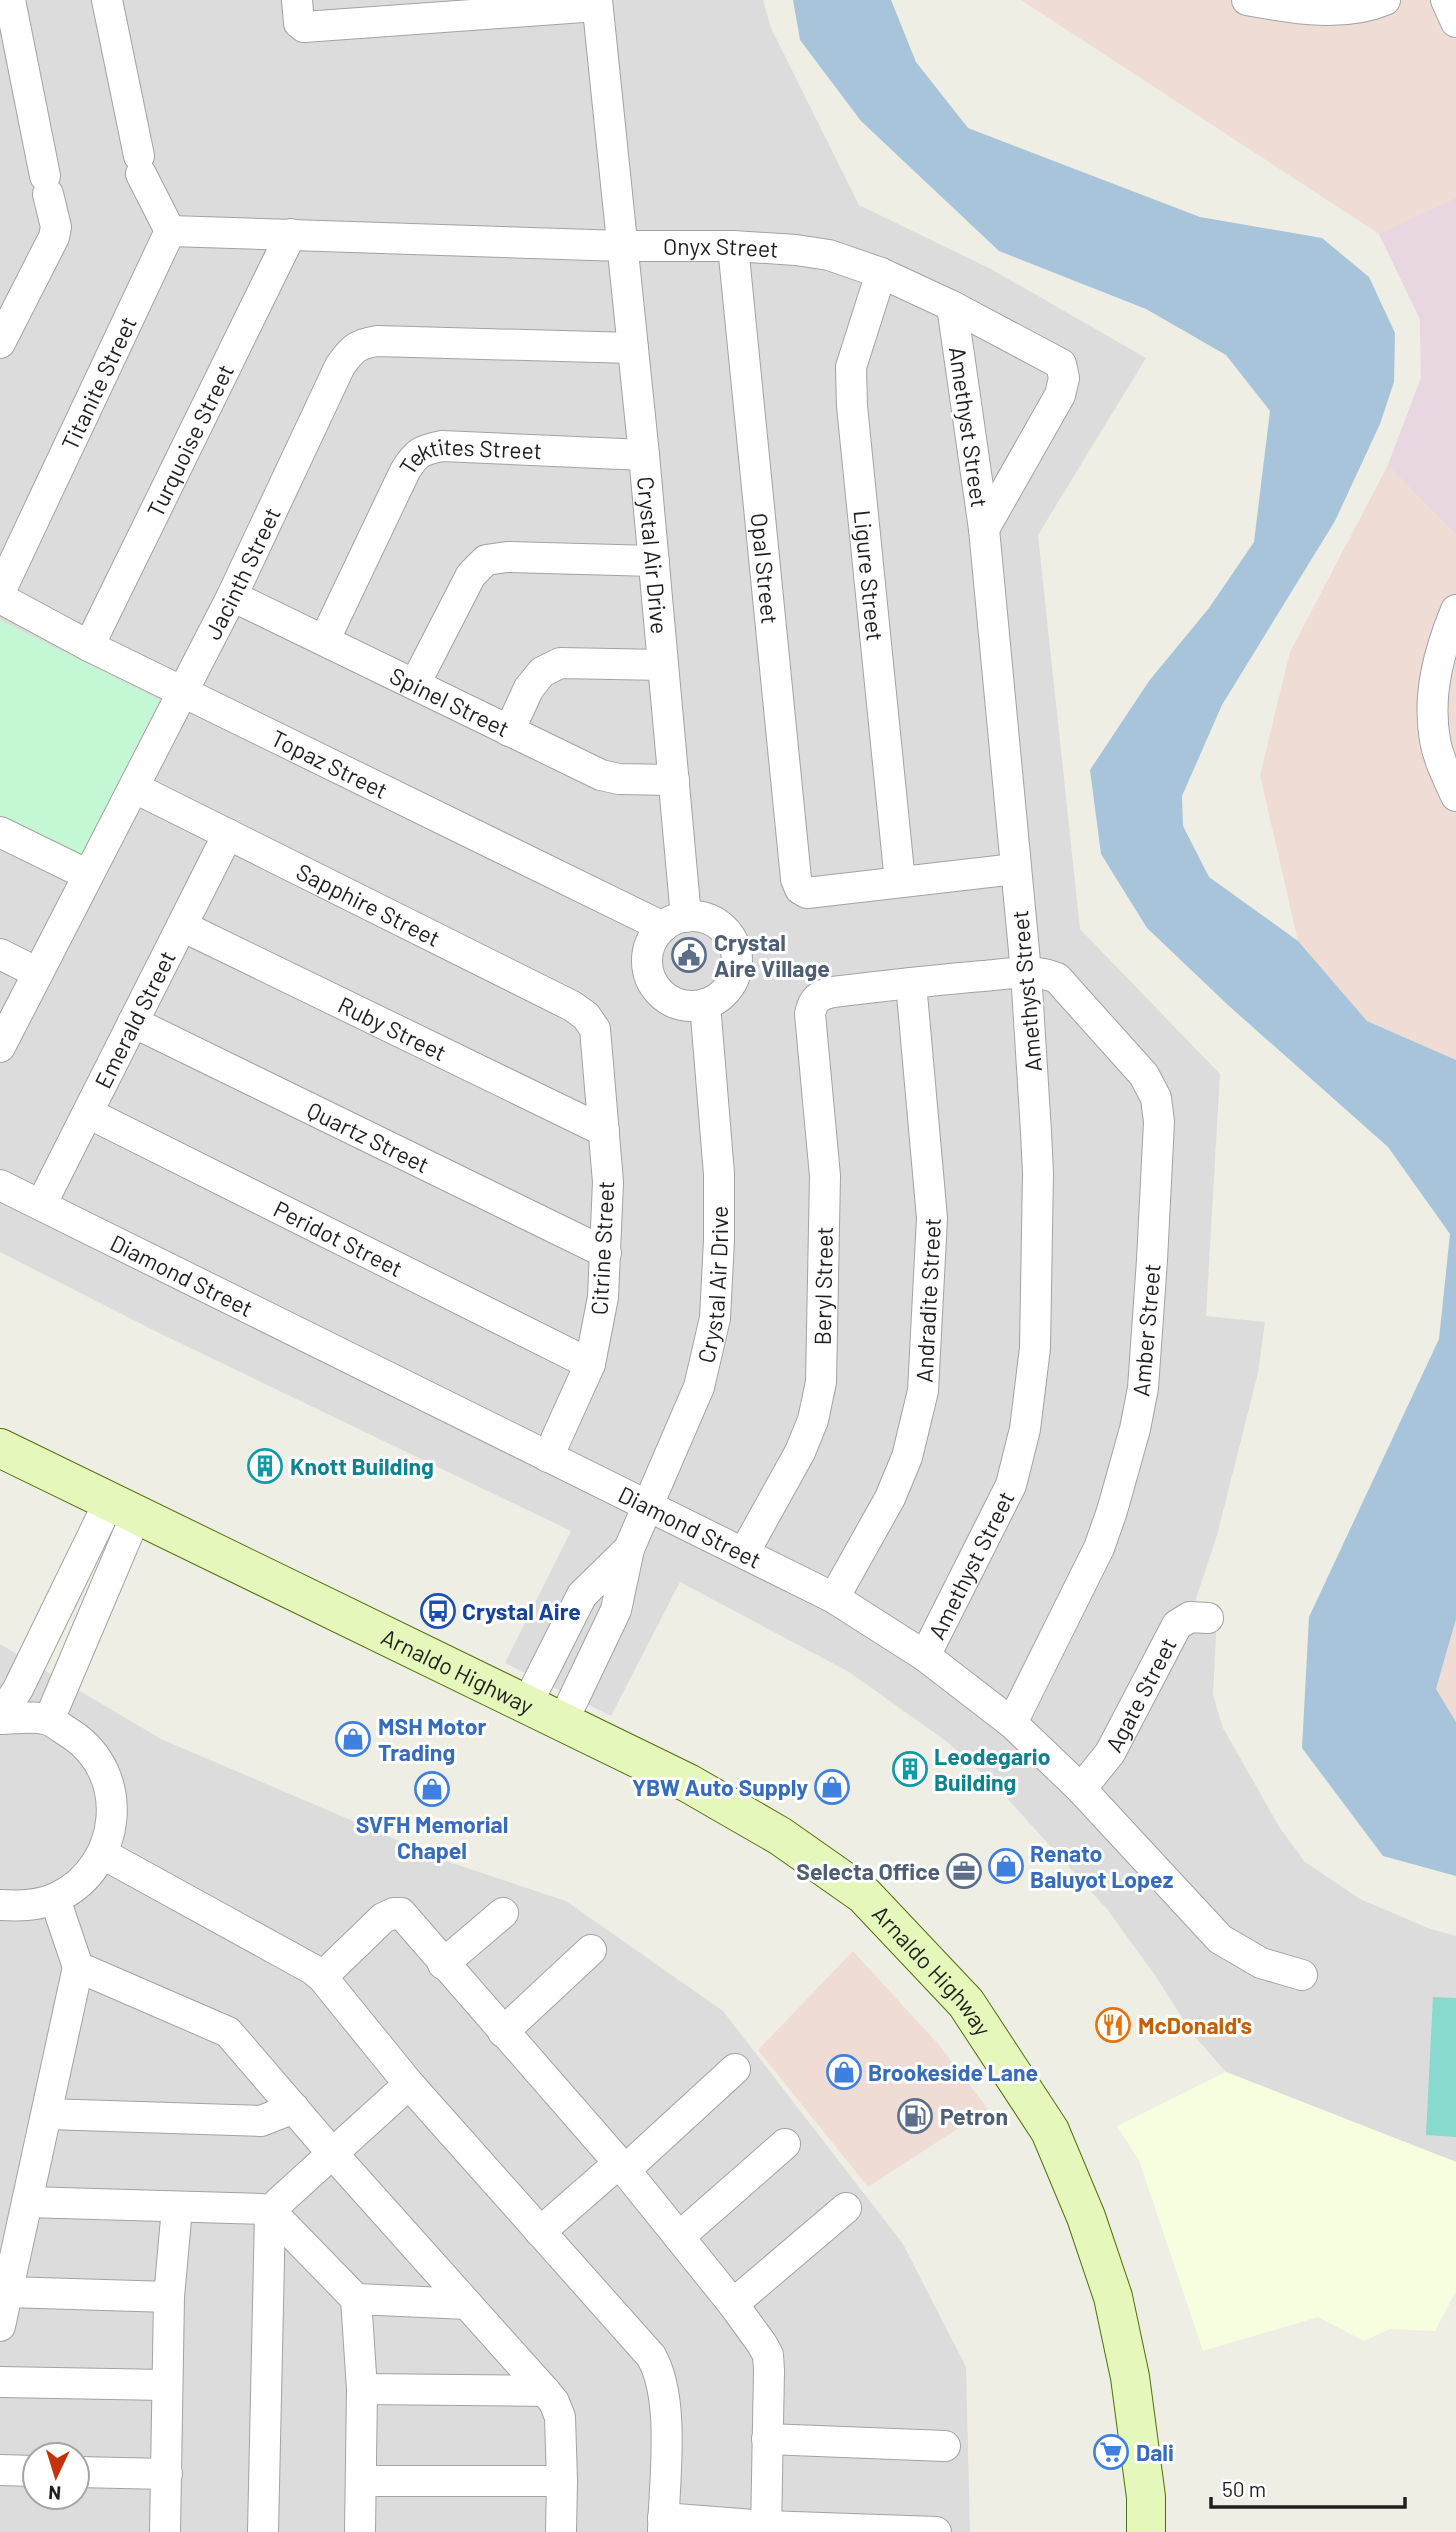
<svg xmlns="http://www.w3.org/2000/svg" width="1456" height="2532" viewBox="0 0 1456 2532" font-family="Barlow,sans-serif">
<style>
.residential{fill:#dddcdc;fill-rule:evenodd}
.commercial{fill:#efdcd5}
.industrial{fill:#e8d7e1}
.education{fill:#f7fee0}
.park{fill:#c4f7d3}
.pitch{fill:#87dacd}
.water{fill:#a7c4db}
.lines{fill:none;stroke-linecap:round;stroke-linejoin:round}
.street-casing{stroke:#a3a3a3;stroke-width:32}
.secondary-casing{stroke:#4f710a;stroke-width:40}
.street{stroke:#fff;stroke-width:30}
.secondary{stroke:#e6f7bb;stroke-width:38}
.labels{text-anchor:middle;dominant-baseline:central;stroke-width:6;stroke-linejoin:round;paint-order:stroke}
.street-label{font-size:23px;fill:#1f1f1f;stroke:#fff}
.service-label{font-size:23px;font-weight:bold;fill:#4e5e75;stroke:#fff;text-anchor:start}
.culture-label{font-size:23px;font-weight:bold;fill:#0d838f;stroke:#fff;text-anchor:start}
.transit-label{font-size:23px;font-weight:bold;fill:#164399;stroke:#fff;text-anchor:start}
.shop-label{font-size:23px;font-weight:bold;fill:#366cbe;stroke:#fff;text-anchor:start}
.food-label{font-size:23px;font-weight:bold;fill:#c56008;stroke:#fff;text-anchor:start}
</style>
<rect width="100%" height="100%" fill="#efeee5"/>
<path class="residential" d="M0 0H763L771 28 859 205 991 269 1146 358 1038 535 1080 929 1220 1074 1206 1316 1265 1322 1258 1373 1217 1535 1193 1608 1217 1616 1213 1695 1223 1728 1280 1828 1305 1862 1360 1899 1428 1928 1456 1936V2162L1226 2072 1191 2032 1157 1978 1107 1909 998 1788 946 1741 849 1672 680 1582 611 1716 505 1663 571 1531 157 1332 0 1252Z
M0 1644 161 1739 449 1862 566 1901 723 2011 903 2244 966 2367 970 2532H0ZM35 2455H77V2497H35Z"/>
<path class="commercial" d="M1021 0H1456V1060L1367 1021 1298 941 1260 775 1290 652 1388 465 1421 378 1420 319 1379 234Z
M1456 1619V1722L1436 1689Z
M853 1951 940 2046 988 2109 868 2187 758 2050Z"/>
<path class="industrial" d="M1456 198V534L1388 465 1421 378 1420 319 1379 234Z"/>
<path class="education" d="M1226 2072 1456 2162V2291L1435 2331 1390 2329 1364 2341 1318 2317 1203 2351 1139 2160 1117 2126Z"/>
<path class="park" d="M0 620 160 700 81 857 0 817Z"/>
<path class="pitch" d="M1433 1997 1456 1998V2137L1426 2135Z"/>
<path class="water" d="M793 0H891L916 62 968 128 1200 217 1322 238 1369 277 1395 333 1394 382 1380 424 1335 521 1222 705 1182 796 1183 826 1209 877 1298 941 1367 1021 1456 1060V1619L1436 1689 1456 1722V1876L1383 1856 1302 1748 1309 1617 1439 1339 1450 1234 1388 1147 1229 1006 1147 928 1101 854 1090 770 1149 681 1209 608 1254 542 1270 411 1226 355 1146 309 999 251 861 121 800 40Z"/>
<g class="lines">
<g class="street-casing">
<g id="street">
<path d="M10 0 45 176"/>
<path d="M107 0 139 156"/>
<path d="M297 0 299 23 304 27 597 6"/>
<path id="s1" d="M597 0 644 455 686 917"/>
<path d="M1247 0C1292 8 1342 18 1385 0"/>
<path d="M1446 0 1456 22"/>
<path id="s2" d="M170 231 622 246H733L796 250 829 255 881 273 952 306 1061 364 1064 378 1060 395 984 529"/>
<path id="s3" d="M733 246 796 879 800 889 807 893 1015 869"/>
<path id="s4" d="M881 273 851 367 852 406 900 882"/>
<path d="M0 343 54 237 56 227 48 194"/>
<path id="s5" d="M0 592 170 231 141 174"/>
<path id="s6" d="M232 596 601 775 619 779 674 780"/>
<path id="s7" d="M0 598 89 646 663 927"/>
<path d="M1456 610C1439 651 1427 695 1435 740 1438 759 1448 778 1456 796"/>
<path id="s8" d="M325 639 405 471C416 453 421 450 442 446L644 455"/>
<path id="s9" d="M89 646 291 234"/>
<path d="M415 684 471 575 486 560 507 557 654 561"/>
<path d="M509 731 529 688 542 672 560 663 663 665"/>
<path id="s10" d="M135 788 572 1006 586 1016 595 1029 608 1182 603 1297 590 1364 548 1457"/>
<path d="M0 832 88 875"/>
<circle cx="692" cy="961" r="45"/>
<path id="s11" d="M182 926 604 1131"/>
<path d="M0 954 38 973"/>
<path id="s12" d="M133 1022 606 1253"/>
<path id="s13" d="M0 1047 232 596 340 366C352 349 357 344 377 341L633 348"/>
<path id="s14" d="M88 1113 590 1364"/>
<path id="s15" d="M0 1185 834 1598 925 1656 1012 1723 1081 1789 1220 1939 1261 1963 1302 1975"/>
<path id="s16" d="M41 1205 228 834"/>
<path id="s17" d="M744 1553 800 1452 813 1420 821 1382 825 1176 810 1014C813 999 819 995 833 992 883 986 933 980 983 976 1007 974 1034 968 1057 978L1144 1075 1156 1098 1159 1122 1152 1260 1143 1388 1135 1429 1112 1511 1099 1548 1012 1723"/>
<path id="s18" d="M834 1598 890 1498 907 1457 923 1391 932 1218 911 983"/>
<path id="s19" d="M925 1656 1011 1485 1025 1429 1035 1348 1038 1173 1036 1132 1026 972 984 529 952 306"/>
<path d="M527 1704 582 1595 629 1549"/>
<path d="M0 1717 18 1689 109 1502"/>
<path d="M0 1719C15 1719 34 1715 48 1720 56 1723 64 1730 71 1734 132 1774 122 1866 58 1897 39 1906 20 1906 0 1905"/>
<path d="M49 1720 136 1515"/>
<path id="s20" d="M563 1721 616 1610 629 1549 699 1387 715 1318 719 1240V1174L705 1004"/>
<path id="s21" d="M1081 1789 1110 1753 1177 1625 1190 1617 1208 1618"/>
<path d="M103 1854 312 1969 322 1977 409 2084 651 2356C676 2398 664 2483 663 2532"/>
<path d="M55 1899 78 1967 228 2032 332 2153 545 2391 554 2402 560 2417 562 2481 561 2532"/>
<path d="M443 1964 503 1913"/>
<path d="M322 1977 383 1918 394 1913H401L625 2170 733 2304 762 2344 768 2355 769 2370 766 2532"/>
<path d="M503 2032 591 1950"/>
<path d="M47 2114 261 2121 294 2108"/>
<path d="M625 2170 735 2069"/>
<path d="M27 2202 261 2209 279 2220 356 2299 362 2389 360 2532"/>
<path d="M540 2232 619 2163"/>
<path d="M679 2237 785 2144"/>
<path d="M7 2292 169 2297"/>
<path d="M356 2299 467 2304"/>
<path d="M733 2304 846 2208"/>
<path d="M0 2326 78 1967"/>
<path d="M0 2382 166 2385"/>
<path d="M362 2389 545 2391"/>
<path d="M767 2439 945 2446"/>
<path d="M0 2470 35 2471"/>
<path d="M77 2472 167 2474"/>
<path d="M362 2481H562"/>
<path d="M663 2518 766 2526 936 2532"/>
<path d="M165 2532 169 2297 177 2208"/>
<path d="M263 2532 270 2214 279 2202 409 2084"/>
</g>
</g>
<g class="secondary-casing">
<g id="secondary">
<path id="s22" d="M0 1448 688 1783 780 1836 864 1895 966 2003 1050 2131 1086 2217 1113 2297 1130 2377 1146 2497V2532"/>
</g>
</g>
<use href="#street" class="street"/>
<use href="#secondary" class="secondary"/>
</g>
<defs>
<g id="civic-ring" transform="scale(1.75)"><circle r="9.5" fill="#fff" stroke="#5c6f8a" stroke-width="1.5"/><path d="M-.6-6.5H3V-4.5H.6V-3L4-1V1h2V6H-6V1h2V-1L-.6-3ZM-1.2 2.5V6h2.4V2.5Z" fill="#5c6f8a"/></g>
<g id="building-ring" transform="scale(1.75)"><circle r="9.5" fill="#fff" stroke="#0f9aa8" stroke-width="1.5"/><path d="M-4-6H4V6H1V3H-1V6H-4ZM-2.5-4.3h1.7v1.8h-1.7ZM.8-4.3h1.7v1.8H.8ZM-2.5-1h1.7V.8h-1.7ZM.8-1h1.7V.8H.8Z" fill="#0f9aa8"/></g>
<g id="bus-ring" transform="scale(1.75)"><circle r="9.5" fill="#fff" stroke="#1a4fb4" stroke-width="1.5"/><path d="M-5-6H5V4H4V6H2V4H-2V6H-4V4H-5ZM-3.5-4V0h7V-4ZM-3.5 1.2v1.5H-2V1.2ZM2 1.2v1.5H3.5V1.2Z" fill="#1a4fb4"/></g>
<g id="shop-ring" transform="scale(1.75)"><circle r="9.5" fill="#fff" stroke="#3f7fe0" stroke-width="1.5"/><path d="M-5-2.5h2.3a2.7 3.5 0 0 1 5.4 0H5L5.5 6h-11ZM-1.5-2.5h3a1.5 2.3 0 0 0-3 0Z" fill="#3f7fe0"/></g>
<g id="office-ring" transform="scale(1.75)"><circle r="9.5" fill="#fff" stroke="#5c6f8a" stroke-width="1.5"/><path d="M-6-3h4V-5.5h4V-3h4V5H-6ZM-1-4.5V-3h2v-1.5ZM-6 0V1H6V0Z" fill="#5c6f8a"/></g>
<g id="restaurant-ring" transform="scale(1.75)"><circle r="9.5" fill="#fff" stroke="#e8710a" stroke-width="1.5"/><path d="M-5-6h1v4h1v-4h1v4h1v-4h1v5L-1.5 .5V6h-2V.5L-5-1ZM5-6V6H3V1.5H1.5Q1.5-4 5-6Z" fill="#e8710a"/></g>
<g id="fuel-ring" transform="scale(1.75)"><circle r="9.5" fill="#fff" stroke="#5c6f8a" stroke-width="1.5"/><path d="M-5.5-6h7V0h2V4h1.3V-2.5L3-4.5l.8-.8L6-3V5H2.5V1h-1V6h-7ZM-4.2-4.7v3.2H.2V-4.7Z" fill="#5c6f8a"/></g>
<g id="supermarket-ring" transform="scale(1.75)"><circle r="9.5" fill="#fff" stroke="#3f7fe0" stroke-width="1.5"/><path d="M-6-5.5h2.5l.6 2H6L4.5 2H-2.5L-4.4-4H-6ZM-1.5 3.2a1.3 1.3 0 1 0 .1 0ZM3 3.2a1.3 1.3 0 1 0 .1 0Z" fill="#3f7fe0"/></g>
</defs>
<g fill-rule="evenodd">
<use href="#civic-ring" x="689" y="955"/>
<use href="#building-ring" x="265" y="1466"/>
<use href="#bus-ring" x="438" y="1611"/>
<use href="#shop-ring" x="353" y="1739"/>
<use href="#building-ring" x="910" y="1769"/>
<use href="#shop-ring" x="832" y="1787"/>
<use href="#shop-ring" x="432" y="1789"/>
<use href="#shop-ring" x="1006" y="1866"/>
<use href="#office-ring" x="964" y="1871"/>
<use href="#restaurant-ring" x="1113" y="2025"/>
<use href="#shop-ring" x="844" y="2072"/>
<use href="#fuel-ring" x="915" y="2116"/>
<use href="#supermarket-ring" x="1111" y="2452"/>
</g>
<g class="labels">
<g class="street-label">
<text stroke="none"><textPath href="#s2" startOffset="551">Onyx Street</textPath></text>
<text stroke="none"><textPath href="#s5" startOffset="231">Titanite Street</textPath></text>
<text transform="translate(969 427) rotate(82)">Amethyst Street</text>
<text stroke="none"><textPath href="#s9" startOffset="229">Turquoise Street</textPath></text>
<text stroke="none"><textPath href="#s8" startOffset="259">Tektites Street</textPath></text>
<text stroke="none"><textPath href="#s1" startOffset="558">Crystal Air Drive</textPath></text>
<text stroke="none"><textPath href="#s3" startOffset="324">Opal Street</textPath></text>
<text stroke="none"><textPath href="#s13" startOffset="532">Jacinth Street</textPath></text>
<text stroke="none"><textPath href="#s4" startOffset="308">Ligure Street</textPath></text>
<text stroke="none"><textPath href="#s6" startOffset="242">Spinel Street</textPath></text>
<text stroke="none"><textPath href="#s7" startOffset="369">Topaz Street</textPath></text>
<text stroke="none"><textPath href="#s10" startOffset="261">Sapphire Street</textPath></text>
<text transform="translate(1026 991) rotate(-95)">Amethyst Street</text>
<text stroke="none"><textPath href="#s16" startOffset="208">Emerald Street</textPath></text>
<text stroke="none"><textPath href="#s11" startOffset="234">Ruby Street</textPath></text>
<text stroke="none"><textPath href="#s12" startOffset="262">Quartz Street</textPath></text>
<text stroke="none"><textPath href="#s14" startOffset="280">Peridot Street</textPath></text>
<text transform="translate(602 1248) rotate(-87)">Citrine Street</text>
<text stroke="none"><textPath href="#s15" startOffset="203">Diamond Street</textPath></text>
<text stroke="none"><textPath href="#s20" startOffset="466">Crystal Air Drive</textPath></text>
<text stroke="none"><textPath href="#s17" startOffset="285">Beryl Street</textPath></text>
<text stroke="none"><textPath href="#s18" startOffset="318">Andradite Street</textPath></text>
<text transform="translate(1146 1330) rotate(-85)">Amber Street</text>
<text stroke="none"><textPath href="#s15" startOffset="770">Diamond Street</textPath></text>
<text stroke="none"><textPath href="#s19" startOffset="102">Amethyst Street</textPath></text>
<text stroke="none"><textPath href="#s22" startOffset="509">Arnaldo Highway</textPath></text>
<text stroke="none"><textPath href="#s21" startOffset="112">Agate Street</textPath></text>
<text stroke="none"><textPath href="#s22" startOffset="1076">Arnaldo Highway</textPath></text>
</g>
<g class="service-label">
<text x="714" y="942">Crystal<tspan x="714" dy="26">Aire Village</tspan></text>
<text x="940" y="1871" text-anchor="end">Selecta Office</text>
<text x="940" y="2116">Petron</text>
</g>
<g class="culture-label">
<text x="290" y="1466">Knott Building</text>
<text x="934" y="1756">Leodegario<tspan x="934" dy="26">Building</tspan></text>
</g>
<g class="transit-label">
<text x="462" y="1611">Crystal Aire</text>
</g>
<g class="shop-label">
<text x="378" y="1726">MSH Motor<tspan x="378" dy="26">Trading</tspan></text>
<text x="808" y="1787" text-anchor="end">YBW Auto Supply</text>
<text x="432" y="1824" text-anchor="middle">SVFH Memorial<tspan x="432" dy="26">Chapel</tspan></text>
<text x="1030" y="1853">Renato<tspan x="1030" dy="26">Baluyot Lopez</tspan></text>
<text x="868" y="2072">Brookeside Lane</text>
<text x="1136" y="2452">Dali</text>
</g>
<g class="food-label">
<text x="1138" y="2025">McDonald's</text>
</g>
</g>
<g transform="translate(56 2476) rotate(184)"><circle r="33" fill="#ffffff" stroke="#a5a5a5" stroke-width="2"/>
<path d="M0-5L12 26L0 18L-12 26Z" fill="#c43309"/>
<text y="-10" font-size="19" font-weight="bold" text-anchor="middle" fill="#1f1f1f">N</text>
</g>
<path d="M1211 2497v10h194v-10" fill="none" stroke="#1f1f1f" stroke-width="3.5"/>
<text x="1222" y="2497" font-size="21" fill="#1f1f1f" stroke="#ffffff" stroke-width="5" paint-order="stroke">50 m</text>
</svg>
